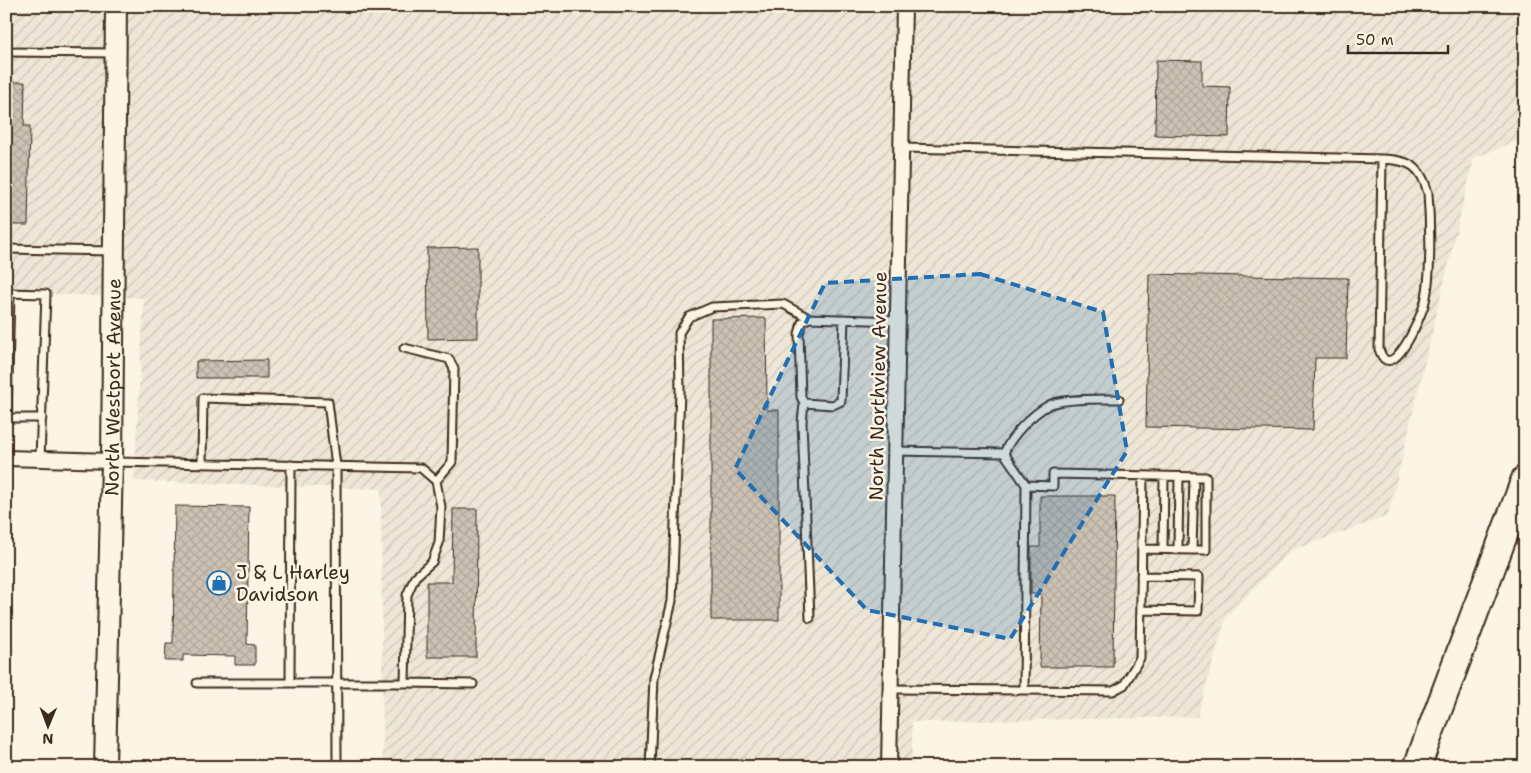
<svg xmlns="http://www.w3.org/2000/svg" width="1531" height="773" viewBox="0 0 1531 773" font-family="'Shantell Sans',sans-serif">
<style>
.industrial{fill:url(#industrial-furrows)}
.building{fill:url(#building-cross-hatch);stroke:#3b2a1e}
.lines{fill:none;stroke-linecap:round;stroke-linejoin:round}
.lane-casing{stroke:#3b2a1e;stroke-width:11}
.street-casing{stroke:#3b2a1e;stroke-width:18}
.secondary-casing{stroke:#3b2a1e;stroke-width:24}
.highway-casing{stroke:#3b2a1e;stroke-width:30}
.lane{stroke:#fcf5e5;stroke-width:7}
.street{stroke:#fcf5e5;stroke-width:14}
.secondary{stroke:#fcf5e5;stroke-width:20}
.highway{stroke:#fcf5e5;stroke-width:26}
.marked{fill:#1f6fb2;fill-opacity:0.2;stroke:#1f6fb2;stroke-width:4;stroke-dasharray:10 6;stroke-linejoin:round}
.labels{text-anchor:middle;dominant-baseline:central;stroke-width:5;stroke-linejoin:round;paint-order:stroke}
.street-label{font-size:19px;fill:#3b2a1e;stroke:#fcf5e5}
.poi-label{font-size:19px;fill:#3b2a1e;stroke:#fcf5e5;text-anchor:start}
</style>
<defs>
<pattern id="industrial-furrows" width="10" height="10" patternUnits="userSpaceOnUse" patternTransform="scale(1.25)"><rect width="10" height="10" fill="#eee6d6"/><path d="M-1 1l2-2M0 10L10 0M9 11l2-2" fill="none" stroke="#cdc5b7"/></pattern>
<pattern id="building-cross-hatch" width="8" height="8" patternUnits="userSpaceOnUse" patternTransform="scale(1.25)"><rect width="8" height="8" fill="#ccc2b3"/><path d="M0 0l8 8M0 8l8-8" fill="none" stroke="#b0a79a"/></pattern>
</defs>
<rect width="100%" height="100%" fill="#fcf5e5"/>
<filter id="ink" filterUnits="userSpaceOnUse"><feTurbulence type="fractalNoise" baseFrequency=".02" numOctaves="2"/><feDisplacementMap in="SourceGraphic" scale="10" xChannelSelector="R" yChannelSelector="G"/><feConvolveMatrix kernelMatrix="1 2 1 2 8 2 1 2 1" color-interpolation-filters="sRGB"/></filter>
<g filter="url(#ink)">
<path class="industrial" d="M6 6H1525V138L1474 158 1388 516 1290 551 1226 617 1197 717 912 722V767H383L381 489 134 481 144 298 6 292Z"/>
<path class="building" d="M1156 60 1202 61V86L1230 87 1229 137 1155 135Z
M6 82H25L24 126H30L28 225H6Z
M478 247V338L428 339 427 248Z
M1149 274 1348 278 1346 358H1315L1313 430 1146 427Z
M766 318 767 410H779V620H711V319Z
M267 360V378H196V361Z
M1040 496H1115L1113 667H1040L1041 594H1031V547H1040Z
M175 506 249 507 247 644 255 645V665H235V656L183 655V661H165L166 643H173Z
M453 509H477L476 657H427V582H452Z"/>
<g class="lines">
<g class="lane-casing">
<path id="lane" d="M6 52 115 53
M901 148 1382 159C1410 160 1421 166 1428 193 1430 220 1432 280 1424 305 1421 316 1391 388 1379 349L1382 159
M6 249 113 251
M6 293 46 294 40 459
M10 293 7 418H42
M844 319 841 401 833 405 804 403 801 397 799 334 802 322 809 318 898 321
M404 348 449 359 454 369 452 462 436 481
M804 403 802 422 810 618
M1004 453C1011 436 1032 414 1049 405 1062 398 1103 399 1119 399
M115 462 421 468 436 481 441 507 439 543 432 562 415 577 407 595 405 683H197
M202 463 203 398 328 402 336 466 337 767
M1026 485 1053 486V474L1206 477V550H1192
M1142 549 1192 550 1194 477
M1163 549 1164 477
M1178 549 1179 477
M1141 610 1198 611 1199 577 1141 576
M290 683 291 465
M405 683 473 684
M892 689 1024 690 1026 485 1004 453 895 451
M1024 690 1113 691 1124 685 1140 658 1143 476
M650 767 654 678 672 601 680 391 679 333 689 317 712 307 783 304 809 318"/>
</g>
<g class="street-casing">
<path id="street" d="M6 458 112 461
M889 767 904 6"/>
</g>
<g class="secondary-casing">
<g id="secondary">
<path id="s1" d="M105 767 112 461 116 6"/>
</g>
</g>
<g class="highway-casing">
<path id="highway" d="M1417 767 1525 479"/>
</g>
<use href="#lane" class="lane"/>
<use href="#street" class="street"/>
<use href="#secondary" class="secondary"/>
<use href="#highway" class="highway"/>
</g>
</g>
<path class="marked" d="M980 274 1103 312 1127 451 1010 639 867 610 735 469 825 283Z"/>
<defs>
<g id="shop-ring" transform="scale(1.25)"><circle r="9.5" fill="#fcf5e5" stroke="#1f6fb2" stroke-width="1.5"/><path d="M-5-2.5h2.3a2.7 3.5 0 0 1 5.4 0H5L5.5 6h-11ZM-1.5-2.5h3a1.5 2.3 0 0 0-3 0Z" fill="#1f6fb2"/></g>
</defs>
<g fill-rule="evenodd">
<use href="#shop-ring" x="219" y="583"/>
</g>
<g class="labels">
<g class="street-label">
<text transform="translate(878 386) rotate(-89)">North Northview Avenue</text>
<text stroke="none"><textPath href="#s1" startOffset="380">North Westport Avenue</textPath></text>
</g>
<g class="poi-label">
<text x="236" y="572">J &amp; L Harley<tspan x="236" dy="22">Davidson</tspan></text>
</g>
</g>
<rect width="1531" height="773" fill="none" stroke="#fcf5e5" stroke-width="25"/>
<rect x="12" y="12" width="1506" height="748" fill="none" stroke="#3b2a1e" stroke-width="2" filter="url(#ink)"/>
<g transform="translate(48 726) rotate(181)" stroke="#fcf5e5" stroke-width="4" paint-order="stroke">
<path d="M0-4L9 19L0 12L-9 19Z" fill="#3b2a1e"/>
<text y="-8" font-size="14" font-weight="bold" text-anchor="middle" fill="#3b2a1e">N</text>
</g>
<path d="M1348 45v8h100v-8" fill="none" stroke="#3b2a1e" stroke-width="2.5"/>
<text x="1356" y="45" font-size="15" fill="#3b2a1e" stroke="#fcf5e5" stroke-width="4" paint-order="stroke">50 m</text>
</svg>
